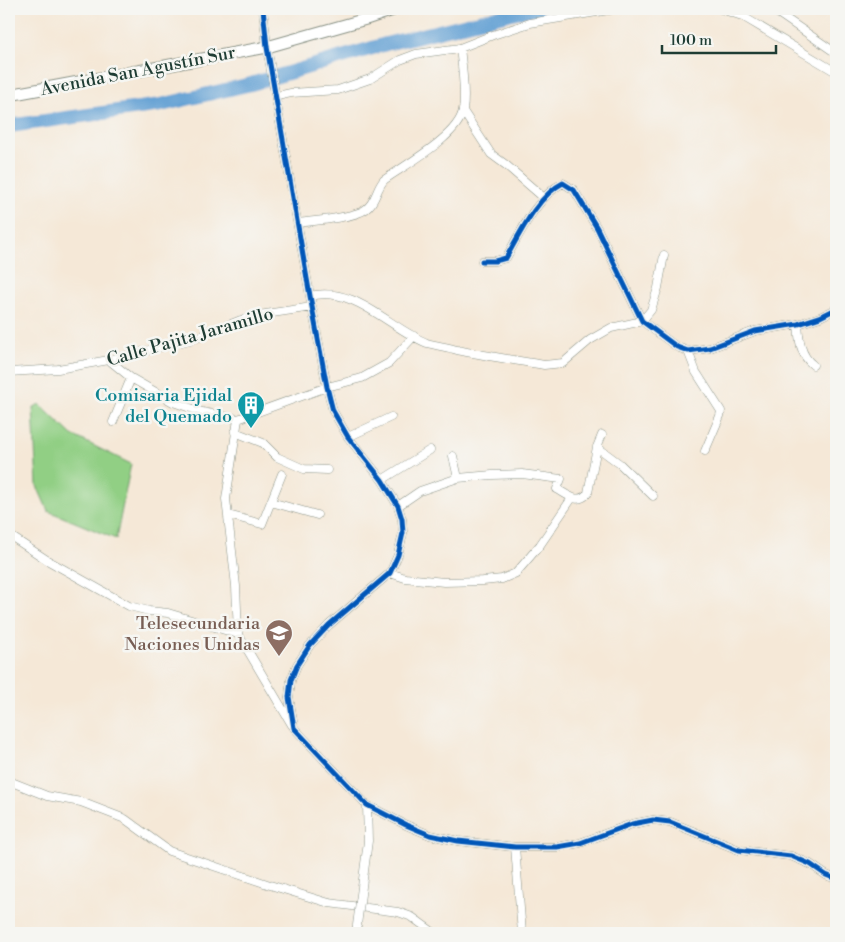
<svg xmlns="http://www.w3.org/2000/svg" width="845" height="942" viewBox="0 0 845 942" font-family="'Libre Bodoni',serif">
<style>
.green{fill:#91cf84;stroke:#58865c}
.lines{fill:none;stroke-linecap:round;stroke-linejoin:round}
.river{stroke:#619fd3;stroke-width:14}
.street-casing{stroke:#8a9286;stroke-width:9}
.secondary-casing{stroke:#8a9286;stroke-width:13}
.street{stroke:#fff;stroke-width:8}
.secondary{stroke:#fff;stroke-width:11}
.street-bridge-casing{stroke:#8a9286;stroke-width:9;stroke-linecap:butt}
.street-bridge{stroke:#fff;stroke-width:8}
.cycleway-casing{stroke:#f6f6f2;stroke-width:8}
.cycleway{stroke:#0057b8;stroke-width:5}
.labels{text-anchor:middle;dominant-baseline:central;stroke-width:5;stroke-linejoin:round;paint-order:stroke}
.street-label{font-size:18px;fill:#1f3d34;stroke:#f6f6f2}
.culture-label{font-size:18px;fill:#0d838f;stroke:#f6f6f2;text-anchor:end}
.education-label{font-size:18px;fill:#785e54;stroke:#f6f6f2;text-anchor:end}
</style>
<rect width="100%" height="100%" fill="#f6f6f2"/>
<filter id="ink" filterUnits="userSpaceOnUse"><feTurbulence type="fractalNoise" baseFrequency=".02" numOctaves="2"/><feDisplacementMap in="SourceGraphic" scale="10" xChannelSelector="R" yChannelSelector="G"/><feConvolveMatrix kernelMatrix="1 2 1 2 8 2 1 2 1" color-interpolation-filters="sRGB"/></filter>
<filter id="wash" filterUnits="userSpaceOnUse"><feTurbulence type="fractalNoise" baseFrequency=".0096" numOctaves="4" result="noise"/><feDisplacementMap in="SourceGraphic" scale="20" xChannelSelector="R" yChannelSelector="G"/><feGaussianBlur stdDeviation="1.12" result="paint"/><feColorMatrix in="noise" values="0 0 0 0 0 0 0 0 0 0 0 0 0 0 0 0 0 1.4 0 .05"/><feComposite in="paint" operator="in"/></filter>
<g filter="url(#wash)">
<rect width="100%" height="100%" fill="#f5e8d7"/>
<path class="green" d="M39 404 72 435 131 464 116 539 48 511 37 486 33 408Z"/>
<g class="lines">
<path class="river" d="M9 126 161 105 251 84 386 44 520 11 539 9"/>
</g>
</g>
<g filter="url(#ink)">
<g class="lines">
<g class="street-casing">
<path id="street" d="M263 9 267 47 310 296 327 387 333 411 348 437 382 480 398 506 402 519 403 533 398 555 390 573 329 625 310 645 297 665 291 680 289 697 294 728 367 805 406 825 430 835 458 841 515 847H557L580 843 632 824 653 820 670 822 739 850 791 856 810 864 826 875 836 879
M721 9 742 16 836 72
M772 9 836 53
M277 96 291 93 338 90 370 79 400 60 416 54 460 48 493 35 530 23 615 9
M463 111 491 154 506 165 544 198
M298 223C313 221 355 218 366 209 376 202 376 189 384 180 405 165 459 136 463 110 466 93 462 65 460 48
M482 261H495L506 258C519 235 538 195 563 183L574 190 597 228 642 321 677 347 688 351 710 348 755 331 798 324 820 317 836 309
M310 296C355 285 389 328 427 343 437 346 448 347 457 350 486 356 515 360 544 365L563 363 590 340 611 328 642 321 651 310 658 288 664 255
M798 324C799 339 800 355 813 365
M688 351 696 372 721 411 720 416 705 451
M109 360 131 378 173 402 202 412 238 419 327 387 362 378 389 363 414 336
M9 372 58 369 109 360 194 339 241 320 259 315 312 307
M238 419 226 499 236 586 238 634
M113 422 131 378
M235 432 263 443 277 457 304 469 327 470
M348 437 391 417
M597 447 620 464 653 496
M453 456 458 478
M382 480 430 450
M271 502 317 515
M398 506 420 491 458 478 492 475 522 474 561 479 557 489C568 495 578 505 588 493L597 447 602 435
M228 515 262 524 282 474
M9 535 47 560 129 606 149 611 168 613 238 634 292 725
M390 573 405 578 444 582 483 581 502 579 516 573 540 545 572 498
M9 781 47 796 81 802 125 819 169 851 270 885 329 903 398 912 412 917 434 933
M515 847 522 933
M360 902 368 841 367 805"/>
</g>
<g class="secondary-casing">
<path id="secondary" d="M9 95 267 47 366 19 396 9"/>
</g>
<use href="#street" class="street"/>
<use href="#secondary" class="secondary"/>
<g class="street-bridge-casing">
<path id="street-bridge" d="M356 933 360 902"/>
</g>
<use href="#street-bridge" class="street-bridge"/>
<g class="cycleway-casing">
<path id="cycleway" d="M263 9 267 47 310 296 327 387 333 411 348 437 382 480 398 506 402 519 403 533 398 555 390 573 329 625 310 645 297 665 291 680 289 697 294 728 367 805 406 825 430 835 458 841 515 847H557L580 843 632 824 653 820 670 822 739 850 791 856 810 864 826 875 836 879
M482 261H495L506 258C519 235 538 195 563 183L574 190 597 228 642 321 677 347 688 351 710 348 755 331 798 324 820 317 836 309"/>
</g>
<use href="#cycleway" class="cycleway"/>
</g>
</g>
<defs>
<g id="building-pin" transform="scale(1.4375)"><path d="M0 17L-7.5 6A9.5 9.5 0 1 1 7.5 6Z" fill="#0f9aa8" stroke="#f6f6f2"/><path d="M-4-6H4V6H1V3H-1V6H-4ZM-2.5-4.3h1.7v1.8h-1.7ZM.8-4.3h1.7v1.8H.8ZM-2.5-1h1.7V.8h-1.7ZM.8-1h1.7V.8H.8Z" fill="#fff"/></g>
<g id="school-pin" transform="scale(1.4375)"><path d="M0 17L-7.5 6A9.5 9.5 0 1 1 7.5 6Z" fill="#8d6e63" stroke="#f6f6f2"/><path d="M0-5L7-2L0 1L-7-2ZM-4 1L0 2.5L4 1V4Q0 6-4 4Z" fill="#fff"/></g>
</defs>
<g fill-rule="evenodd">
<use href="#building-pin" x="251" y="405"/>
<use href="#school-pin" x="279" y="633"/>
</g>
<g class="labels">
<g class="street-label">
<text transform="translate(138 71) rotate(-11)">Avenida San Agustín Sur</text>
<text transform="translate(190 337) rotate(-16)">Calle Pajita Jaramillo</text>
</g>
<g class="culture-label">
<text x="232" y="395">Comisaria Ejidal<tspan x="232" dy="21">del Quemado</tspan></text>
</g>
<g class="education-label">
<text x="260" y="623">Telesecundaria<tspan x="260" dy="21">Naciones Unidas</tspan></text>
</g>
</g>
<rect width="845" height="942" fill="none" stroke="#f6f6f2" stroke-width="30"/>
<path d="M662 45v8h114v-8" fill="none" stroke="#1f3d34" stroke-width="2.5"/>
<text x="670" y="45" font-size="15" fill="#1f3d34" stroke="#f6f6f2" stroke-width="4" paint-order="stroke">100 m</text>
</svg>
